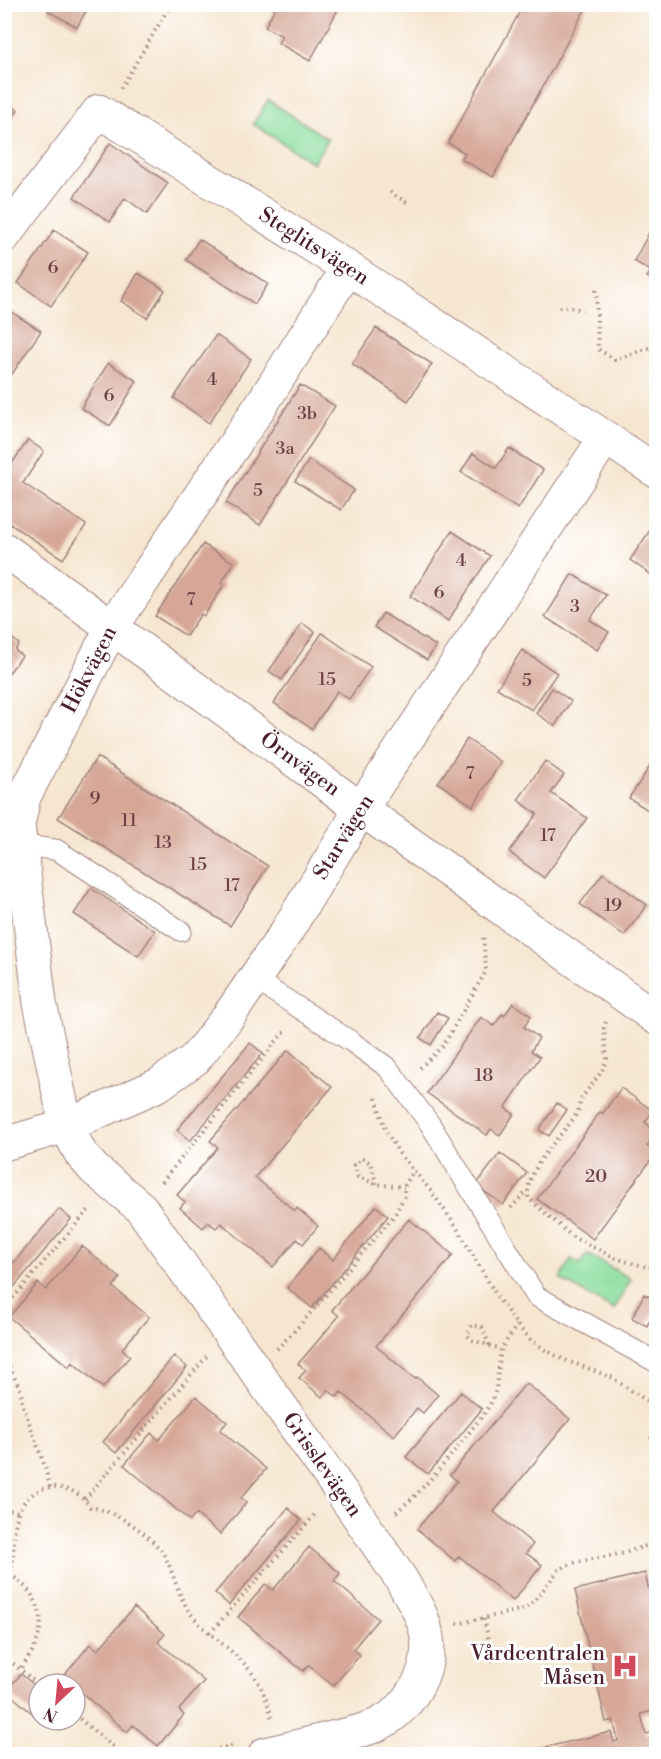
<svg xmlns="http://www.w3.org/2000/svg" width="661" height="1759" viewBox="0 0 661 1759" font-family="'Libre Bodoni',serif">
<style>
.green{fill:#8cde9f;stroke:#6b7e65;stroke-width:1.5}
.building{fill:#d6a797}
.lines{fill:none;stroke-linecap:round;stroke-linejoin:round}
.lane-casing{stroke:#a0827e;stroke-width:22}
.street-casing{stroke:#a0827e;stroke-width:35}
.path{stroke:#a0827e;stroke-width:4;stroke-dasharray:1.5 4.5;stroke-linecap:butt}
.lane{stroke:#fff;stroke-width:20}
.street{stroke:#fff;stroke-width:33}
.labels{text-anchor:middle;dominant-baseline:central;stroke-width:6;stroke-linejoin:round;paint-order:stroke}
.number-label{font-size:18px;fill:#6d4146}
.street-label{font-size:21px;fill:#4a1f2b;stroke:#fff}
.poi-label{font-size:21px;fill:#4a1f2b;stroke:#fff;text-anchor:end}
</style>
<rect width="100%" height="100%" fill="#fff"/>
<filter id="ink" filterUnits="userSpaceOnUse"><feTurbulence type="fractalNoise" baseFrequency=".0167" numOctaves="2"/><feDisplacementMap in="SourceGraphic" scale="12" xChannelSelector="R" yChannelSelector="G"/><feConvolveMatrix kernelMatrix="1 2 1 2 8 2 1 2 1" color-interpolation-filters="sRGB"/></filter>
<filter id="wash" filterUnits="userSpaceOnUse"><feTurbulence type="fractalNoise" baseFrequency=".008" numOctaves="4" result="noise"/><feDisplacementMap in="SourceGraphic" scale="24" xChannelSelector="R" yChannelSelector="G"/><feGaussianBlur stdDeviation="1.35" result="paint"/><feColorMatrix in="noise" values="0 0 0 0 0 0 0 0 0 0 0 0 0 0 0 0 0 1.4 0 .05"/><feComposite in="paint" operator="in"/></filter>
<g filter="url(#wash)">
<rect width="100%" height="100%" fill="#f6e6d0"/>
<path class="green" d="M268 100 328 139 313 163 253 124Z
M587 1254 631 1279 614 1310 560 1279 571 1259 581 1264Z"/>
<g id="blocks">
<path class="building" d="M52 4H90L77 27 48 11Z
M277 4H341L310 61 278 43 282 36 265 27Z
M524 4H588L493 177 461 159 465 153 448 143Z
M4 101 18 110 4 130Z
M110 143 168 183 147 214 125 198 110 222 74 197Z
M656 220V282L647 277 651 271 634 261Z
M54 230 88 252 51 306 18 283Z
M199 239 268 284 255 304 186 260Z
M138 273 165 290 147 318 121 301Z
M4 307 41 331 12 374 4 369Z
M376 328 432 364 408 401 352 364Z
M216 335 251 359 209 423 174 398Z
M108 363 137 381 110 426 81 408Z
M300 385 335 406 260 525 226 503Z
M28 440 44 451 23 483 86 525 63 559 4 520V507L12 496 4 491V475Z
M509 448 543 470 518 509 461 472 473 453 496 468Z
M309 460 354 490 341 510 295 481Z
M655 523 656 524V578L630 560Z
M452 531 490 556 448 621 410 596Z
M203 544 234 563 221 583 224 585 204 616 201 614 186 636 155 616Z
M572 574 606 595 590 620 609 632 597 650 545 617Z
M383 613 436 646 427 660 374 627Z
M302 623 315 632 282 680 269 671Z
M4 632 19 644 15 650 22 656 4 679Z
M322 633 371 667 349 699 337 691 312 729 274 703Z
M522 650 557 673 532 710 497 688Z
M552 688 571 701 555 726 536 713Z
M467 739 501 762 473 806 438 783Z
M97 757 268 866 230 926 58 818Z
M656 757V811L653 809 651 812 629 798Z
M545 761 564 775 551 793 587 818 544 878 509 852 537 814 518 800Z
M603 873 647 905 624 936 580 904Z
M91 888 155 931 138 956 74 914Z
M513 1003 531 1016 524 1027 539 1038 531 1051 540 1057 505 1108 514 1114 500 1135 491 1129 487 1135 427 1093 481 1017 494 1026 502 1014 504 1016Z
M437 1012 448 1018 431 1045 420 1038Z
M250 1043 263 1053 190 1141 177 1130Z
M288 1050 332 1087 255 1177 295 1211 297 1208 318 1226 303 1244 297 1239 273 1267 221 1223 216 1228 208 1222 203 1228 180 1208 185 1202 177 1195 218 1147 210 1141Z
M621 1088 653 1111 645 1122 656 1131V1133L647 1146 656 1153 593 1239 537 1199 600 1112 603 1113Z
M557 1103 567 1110 549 1136 539 1130Z
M500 1153 527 1173 503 1205 476 1185Z
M376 1206 388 1216 312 1308 287 1288 319 1248 333 1260Z
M59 1209 71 1219 14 1287 4 1280V1274Z
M409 1219 453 1255 376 1346 415 1379 417 1377 438 1395 423 1413 417 1408 394 1436 341 1392 337 1397 328 1390 322 1397 299 1378 306 1370 298 1364 339 1316 332 1310Z
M82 1246 120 1278 113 1287 149 1317 122 1349 130 1356 103 1388 72 1362 69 1367 9 1317 38 1283 46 1290Z
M644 1294 656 1300V1308L647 1326 632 1318Z
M174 1356 187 1367 116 1453 103 1442Z
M526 1383 570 1419 494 1512 533 1544 526 1553 542 1565 513 1601 459 1556 455 1561 417 1529 457 1481 450 1475Z
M461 1392 482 1409 428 1474 406 1457Z
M196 1396 227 1422 220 1430 266 1469 241 1498 247 1502 220 1534 196 1514 190 1521 124 1465 151 1433 159 1440Z
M656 1426V1442L650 1438Z
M288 1508 301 1520 229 1605 215 1593Z
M309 1547 340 1573 334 1581 378 1619 353 1649 360 1655 333 1686 309 1665 303 1671 238 1617 265 1584 273 1590Z
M645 1573 656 1621V1710L641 1714 646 1734 656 1732V1754H517L611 1732 614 1742 618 1741 613 1720 606 1722 575 1590Z
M134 1607 165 1634 158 1642 204 1681 179 1710 184 1715 158 1746 133 1725 127 1732 75 1687V1684H71L63 1677 90 1644 98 1650Z
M21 1674 39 1689V1719L6 1691Z
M479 1749 481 1754H457L462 1752Z"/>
</g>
</g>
<g filter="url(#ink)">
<use href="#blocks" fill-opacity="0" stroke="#a0827e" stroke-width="1.5"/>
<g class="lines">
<g class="lane-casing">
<path id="lane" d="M21 845 57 850 181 931
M254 979 352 1042 388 1068 430 1124 536 1296 656 1362"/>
</g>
<g class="street-casing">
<g id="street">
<path id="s1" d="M4 236 99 111 348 268 656 471"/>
<path id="s2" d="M4 549 361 809 656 1018"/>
<path id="s3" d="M4 1144 66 1126 158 1085 195 1059 228 1017 285 934 361 809 605 438"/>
<path id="s4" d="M265 1754C286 1749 307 1744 328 1739 344 1735 361 1732 377 1725 408 1711 432 1672 427 1638 425 1617 411 1597 401 1579L356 1513 141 1208 94 1169 81 1154 66 1126 40 1003 18 825 24 797 112 627 265 399 348 268"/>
</g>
</g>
<path class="path" d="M121 88 171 4
M390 192 409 204
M596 290 598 349 615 360 651 347 656 351
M559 307H568L583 310
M606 1022 604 1028 607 1059C602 1075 590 1085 582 1098 579 1104 579 1111 575 1116 562 1136 521 1173 529 1199L574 1238 618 1259 650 1268 656 1273
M420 1068 443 1046 486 971 483 936
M376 1098 385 1129 399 1153 431 1191 457 1228 498 1298 517 1325 531 1340 547 1351 565 1360 611 1377 656 1407
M162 1182 283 1033 287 1032
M376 1184 371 1163 361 1158 354 1165 358 1177 376 1184 404 1187
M511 1208 526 1192
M650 1268 656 1259
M4 1305 8 1304 91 1207
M489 1345 482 1327 472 1325 467 1335 472 1340 501 1349
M277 1349 300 1325 394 1216 404 1197V1187L414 1170
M4 1356 21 1391 22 1403 45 1467 50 1487
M85 1499 207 1356
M4 1509 18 1512
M396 1512 413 1498 438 1471 483 1415 492 1401 496 1389 501 1349 517 1325
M10 1574C49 1602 49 1633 20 1669
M4 1590C8 1581 11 1572 12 1563 16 1539 10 1509 33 1494 40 1489 47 1487 55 1487 71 1489 82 1494 90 1507 117 1511 159 1538 169 1565 177 1585 181 1603 195 1619 202 1627 211 1634 219 1641 249 1666 262 1679 272 1719
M484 1619 494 1665
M457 1624 524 1609 534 1601 559 1570 566 1566 577 1562 625 1553 656 1542
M210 1633 317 1512
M4 1656 39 1685
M75 1715 122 1754
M4 1734 11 1754
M195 1754 236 1745"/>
<use href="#lane" class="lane"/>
<use href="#street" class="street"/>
</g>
</g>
<defs>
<g id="hospital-bare" transform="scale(2.07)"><path d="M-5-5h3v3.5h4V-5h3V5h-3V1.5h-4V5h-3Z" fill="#d1495b" stroke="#fff" stroke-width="2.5" paint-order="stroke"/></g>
</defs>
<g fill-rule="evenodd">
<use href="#hospital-bare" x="625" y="1666"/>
</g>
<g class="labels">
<g class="number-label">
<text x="53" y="267">6</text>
<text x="212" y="379">4</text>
<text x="109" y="395">6</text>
<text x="307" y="413">3b</text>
<text x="285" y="448">3a</text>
<text x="258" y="490">5</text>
<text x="461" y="560">4</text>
<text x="439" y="592">6</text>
<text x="191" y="599">7</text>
<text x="575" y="606">3</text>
<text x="327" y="679">15</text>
<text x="527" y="680">5</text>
<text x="470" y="773">7</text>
<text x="95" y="798">9</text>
<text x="129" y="820">11</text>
<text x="548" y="835">17</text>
<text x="163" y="842">13</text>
<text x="198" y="864">15</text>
<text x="232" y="885">17</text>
<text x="613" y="905">19</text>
<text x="484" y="1075">18</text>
<text x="596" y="1176">20</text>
</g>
<g class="street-label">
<text stroke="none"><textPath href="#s1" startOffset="411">Steglitsvägen</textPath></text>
<text stroke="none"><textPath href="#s4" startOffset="1330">Hökvägen</textPath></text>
<text stroke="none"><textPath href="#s2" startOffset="366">Örnvägen</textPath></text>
<text stroke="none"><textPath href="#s3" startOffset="478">Starvägen</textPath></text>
<text transform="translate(322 1465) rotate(55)">Grisslevägen</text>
</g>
<g class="poi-label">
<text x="605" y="1654">Vårdcentralen<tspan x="605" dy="24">Måsen</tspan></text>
</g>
</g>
<rect width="661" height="1759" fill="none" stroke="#fff" stroke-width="24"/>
<g transform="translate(57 1702) rotate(206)"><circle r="28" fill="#ffffff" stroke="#b7a5aa" stroke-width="1.5"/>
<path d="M0-4.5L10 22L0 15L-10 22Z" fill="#d1495b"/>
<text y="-9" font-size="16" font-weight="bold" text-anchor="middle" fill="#4a1f2b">N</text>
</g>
</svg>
